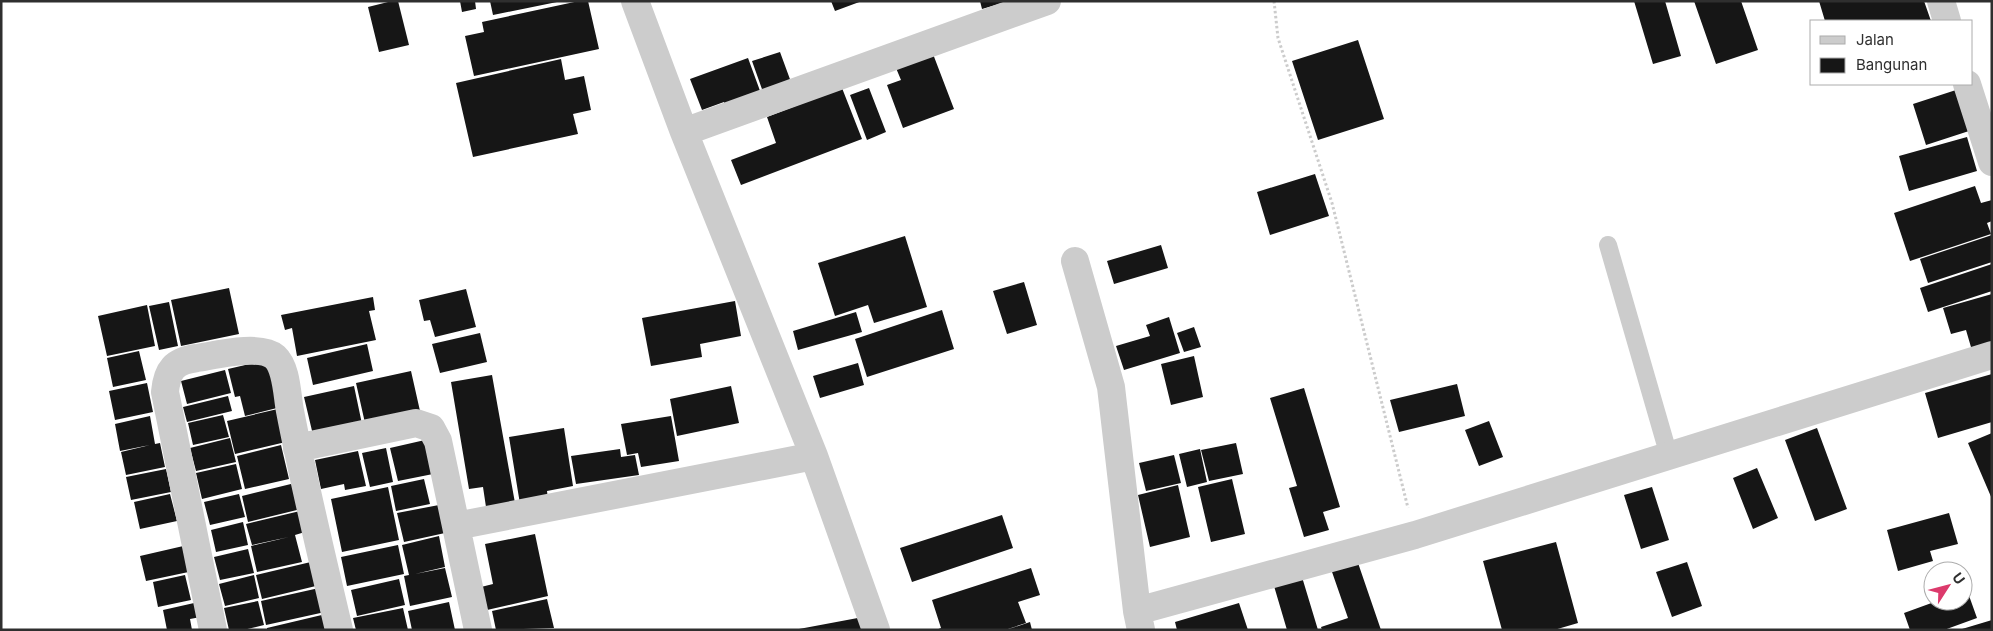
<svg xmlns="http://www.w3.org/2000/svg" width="1993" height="631" viewBox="0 0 1993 631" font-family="Inter,sans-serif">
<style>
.building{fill:#161616}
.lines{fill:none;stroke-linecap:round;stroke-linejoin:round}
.path{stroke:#ccc;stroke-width:3;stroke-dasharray:2.5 2.5;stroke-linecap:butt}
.service{stroke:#ccc;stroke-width:18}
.minor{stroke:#ccc;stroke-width:28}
</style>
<rect width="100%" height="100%" fill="#fff"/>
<path class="building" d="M392 1H398L409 45 379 52 368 7Z
M460 1H475L476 9 462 12Z
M490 1H557V2L493 15Z
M579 1H588L599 49 474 76 465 36 484 32 482 22Z
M831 1H862L835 11Z
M980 1H1006V2L982 9Z
M1634 1H1665L1681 56 1653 64Z
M1694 1H1741L1758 50 1716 64Z
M1819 1H1924L1931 21H1825Z
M1358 40 1384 119 1318 140 1292 61Z
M780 52 791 82 763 92 752 61Z
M933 54 954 109 903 128 887 85 901 80 896 68Z
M748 58 763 99 727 112 724 102 702 110 690 79Z
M561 59 565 80 584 76 591 110 573 114 578 134 473 157 456 83Z
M842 88 862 139 741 185 731 160 776 143 767 117Z
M869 88 886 132 867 140 850 95Z
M1956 90 1969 131 1926 145 1913 104Z
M1967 137 1977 171 1909 191 1899 156Z
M1315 174 1329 216 1270 235 1257 192Z
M1975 186 1981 203 1992 200V221L1987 223 1991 234 1910 261 1894 213Z
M1992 235V262L1928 283 1920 259Z
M905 236 927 307 874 323 868 305 835 316 818 263Z
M1161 245 1168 268 1114 284 1107 261Z
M1992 264V291L1928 312 1920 288Z
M1024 282 1037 325 1007 334 993 291Z
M229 288 239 334 181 346 171 300Z
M466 289 476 327 435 337 430 320 424 321 419 300Z
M1992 294V348L1973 354 1966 330 1951 334 1943 308Z
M373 297 375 310 369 311 376 340 297 356 292 328 285 330 281 315Z
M735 301 741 336 700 344 702 357 651 366 642 318Z
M169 302 178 346 159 350 149 306Z
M147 305 155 346 107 356 98 316Z
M942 310 954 349 867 377 855 339Z
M856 312 862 332 798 350 793 331Z
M1169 317 1180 353 1124 370 1116 346 1150 336 1146 325Z
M1194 327 1201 347 1184 352 1177 333Z
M480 333 487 362 440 373 432 344Z
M367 344 373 371 313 385 307 358Z
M139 351 146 380 113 387 107 358Z
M1194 356 1203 397 1171 405 1161 364Z
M271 359 281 407 245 416 240 396 235 397 228 369Z
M858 363 864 385 820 398 813 376Z
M225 370 231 393 187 404 181 381Z
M411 371 420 411 365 423 356 383Z
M1992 374V422L1938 438 1925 393Z
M492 375 515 503 486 507 483 487 469 489 451 382Z
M147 383 153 412 115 420 109 391Z
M1457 384 1465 416 1399 432 1390 400Z
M354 386 362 424 313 435 304 397Z
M731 386 739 423 677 436 670 399Z
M1304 388 1340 507 1323 512 1329 530 1304 537 1289 488 1297 486 1270 398Z
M228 396 232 411 187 422 183 407Z
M282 408 290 441 235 454 227 421Z
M223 415 229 437 193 445 188 423Z
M150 416 155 444 160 443 165 467 126 475 121 452 150 445 120 451 115 424Z
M671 416 679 461 641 467 638 453 627 455 621 424Z
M1489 421 1503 457 1479 466 1465 430Z
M564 428 573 486 547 491 548 499 520 504 509 437Z
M1817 428 1847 509 1815 521 1785 440Z
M1992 433V499L1968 443Z
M230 438 236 462 196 471 190 448Z
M425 440 433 474 398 481 390 448Z
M1236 443 1243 474 1209 481 1201 450Z
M281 445 289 479 245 489 237 456Z
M386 448 393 482 370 487 362 453Z
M620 449 621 457 635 455 639 475 576 484 571 456Z
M1200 449 1207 482 1187 487 1179 454Z
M358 451 366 486 345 490 344 484 321 489 315 460Z
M1174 455 1181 483 1146 491 1139 463Z
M236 464 242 489 202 499 196 473Z
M1757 468 1778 518 1753 529 1733 478Z
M166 469 171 492 131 500 126 477Z
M424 479 430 504 396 511 391 486Z
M1232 479 1245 534 1211 542 1198 487Z
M295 483 301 509 248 522 242 496Z
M1178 485 1190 537 1150 547 1138 495Z
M388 487 399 540 342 552 331 499Z
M1652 487 1669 540 1641 549 1624 495Z
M170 494 177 521 140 529 134 502Z
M239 494 245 517 210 525 204 502Z
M439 505 445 533 404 542 397 513Z
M300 511 305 532 295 535 302 562 257 572 251 546 289 537 252 545 246 524Z
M1949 513 1958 544 1930 551 1933 561 1898 571 1887 530Z
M1002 515 1013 548 912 582 900 548Z
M243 522 248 545 216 552 211 530Z
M535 534 548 596 487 610 481 587 493 584 485 544Z
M439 536 445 567 415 574 445 568 452 597 410 606 404 576 409 575 402 545Z
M1556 542 1578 623 1554 630H1502L1483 561Z
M192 544 198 570 146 581 140 556Z
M398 545 404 574 347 586 341 557Z
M248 549 254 573 220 580 214 557Z
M1357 560 1381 630H1322L1321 627 1348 618 1331 569Z
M315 561 320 585 262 599 256 575Z
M1687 562 1702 606 1672 617 1656 572Z
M1031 568 1040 595 1018 602 1026 623 1005 630H936L941 628 932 600Z
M185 575 191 600 158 607 153 582Z
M254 575 259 598 225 606 219 584Z
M1302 577 1318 630H1287L1274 586Z
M399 579 405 605 357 616 351 590Z
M319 588 325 612 266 625 261 601Z
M1967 590 1977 618 1944 630H1910L1904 613 1937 601H1963V591Z
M547 599 554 628 496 630 492 611Z
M203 601 206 616 190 619 192 630H167L163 610Z
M258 601 264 625 243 630H229L224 608Z
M449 602 455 630H412L408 611Z
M1239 603 1248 630H1177L1175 622Z
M403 608 408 630H356L353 618Z
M326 614 329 630H267V628Z
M863 617 865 630H799V629Z
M1992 620V630H1962V629Z
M1030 622 1032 630H1009V629Z"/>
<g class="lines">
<path class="path" d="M1274 1 1278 38 1332 203 1408 508"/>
<path class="service" d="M1608 245 1669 456"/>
<path class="minor" d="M635 1 684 132 814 456 876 630
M1941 1 1947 21
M1967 84 1992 162
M684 132 1047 1
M1075 261 1111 387 1137 611 1141 630
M297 448 416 423 431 428 438 441 478 630
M456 526 814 456
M1137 611 1415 535 1992 355
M213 630 165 392C167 370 174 361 197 358 216 355 260 344 275 357 287 368 287 396 290 411 304 484 322 557 339 630"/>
</g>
<rect width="1993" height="631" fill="none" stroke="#2f2f2f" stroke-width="5"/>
<rect x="1810" y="20" width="162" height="65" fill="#ffffff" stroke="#acacac"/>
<rect x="1820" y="36" width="25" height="8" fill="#cccccc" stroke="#acacac"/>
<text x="1856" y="45" font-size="15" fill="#2f2f2f">Jalan</text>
<rect x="1820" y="58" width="25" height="15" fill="#161616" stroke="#acacac"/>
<text x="1856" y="70" font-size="15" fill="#2f2f2f">Bangunan</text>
<g transform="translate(1948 586) rotate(54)"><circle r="24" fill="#ffffff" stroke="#acacac"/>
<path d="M0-4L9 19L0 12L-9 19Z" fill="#dc3a6c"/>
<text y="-8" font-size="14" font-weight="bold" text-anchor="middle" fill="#2f2f2f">U</text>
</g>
</svg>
